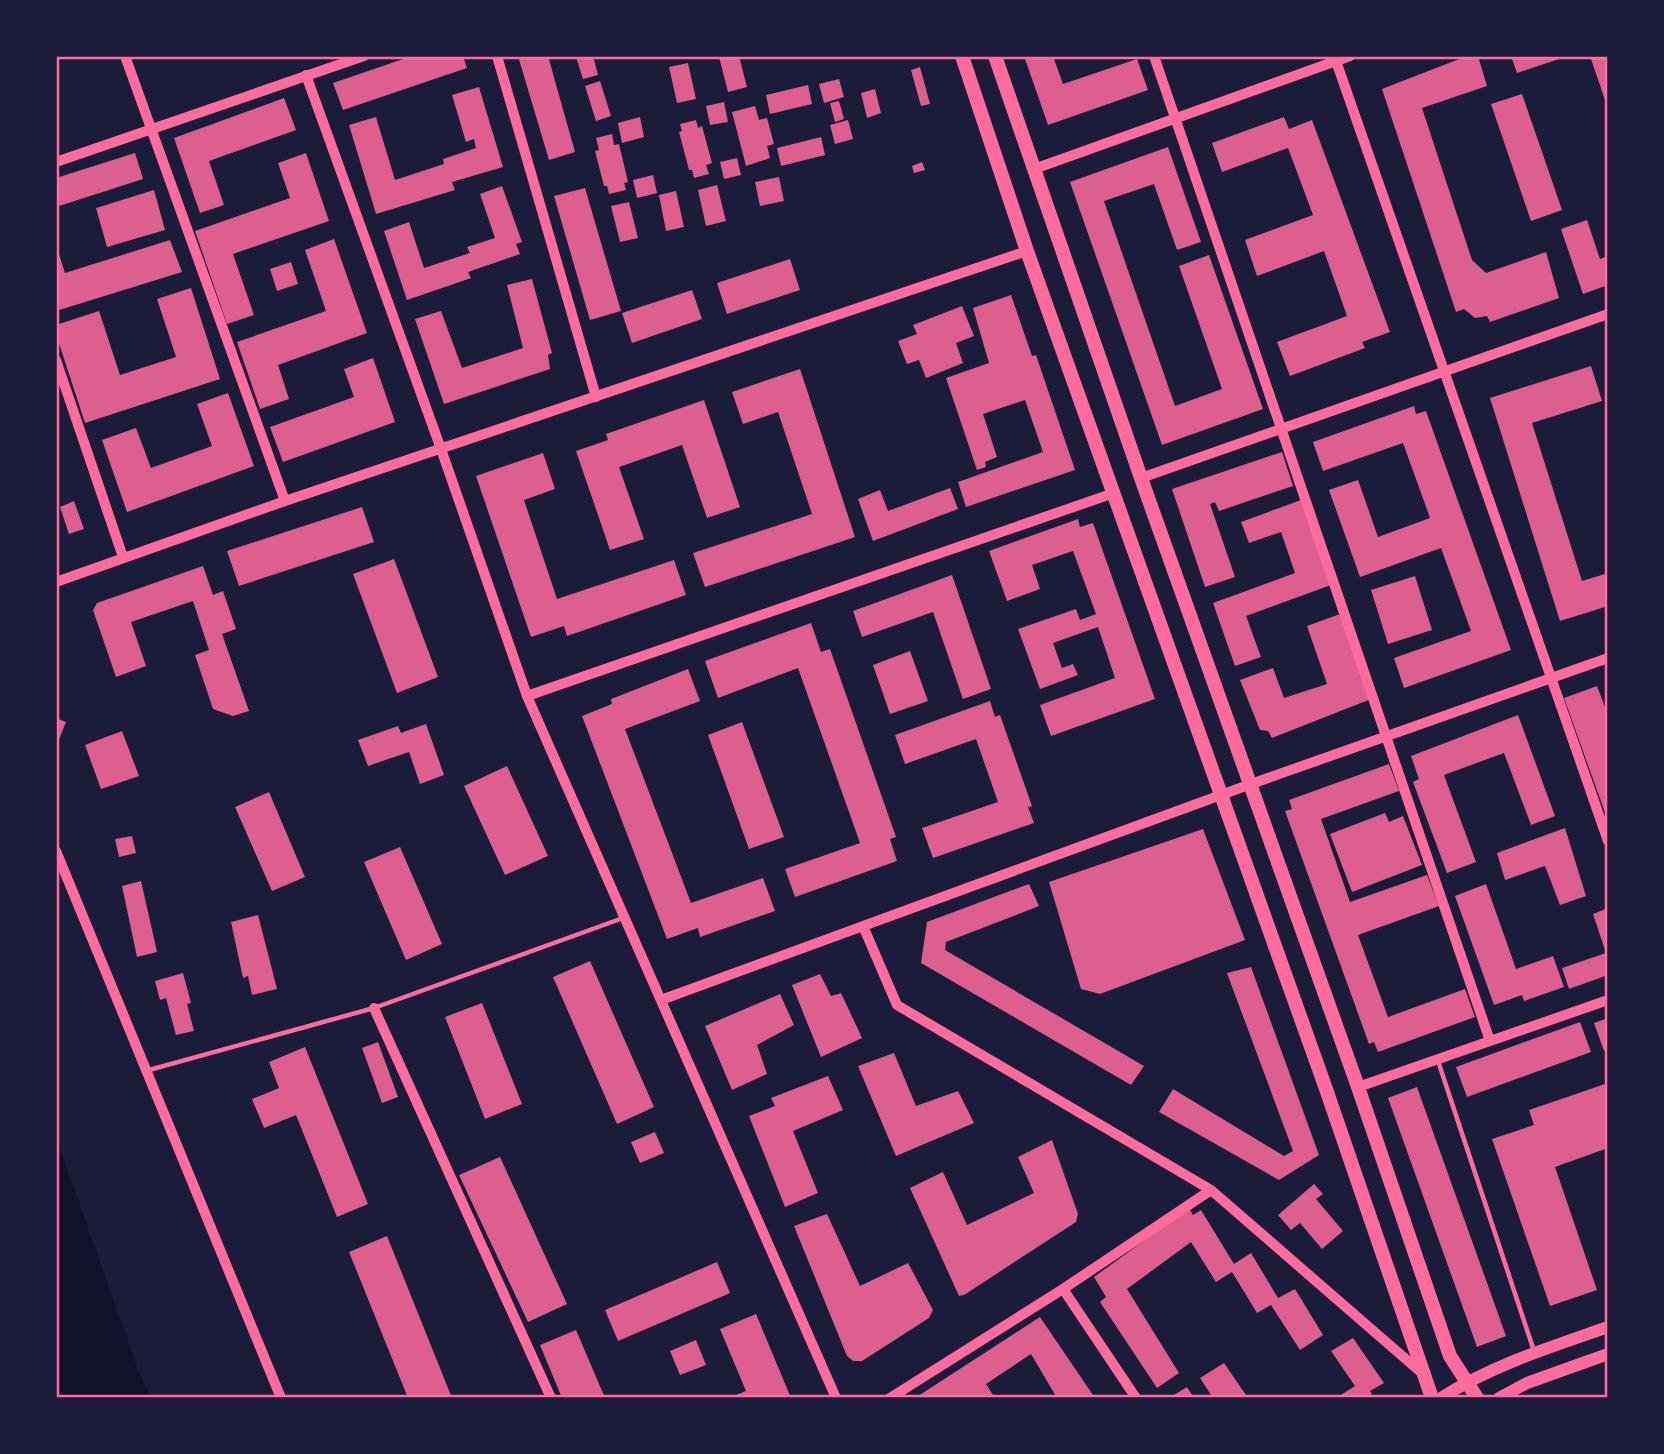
<svg xmlns="http://www.w3.org/2000/svg" width="1664" height="1454" viewBox="0 0 1664 1454" font-family="'PT Sans',sans-serif">
<style>
.water{fill:#12122b}
.building{fill:#dd5f8e}
.lines{fill:none;stroke-linecap:round;stroke-linejoin:round}
.service{stroke:#ff6b9d;stroke-width:4.5}
.tertiary{stroke:#ff6b9d;stroke-width:10}
.primary{stroke:#ff6b9d;stroke-width:12}
.trunk{stroke:#ff6b9d;stroke-width:14}
.neatline{fill:none;stroke:#ff6b9d;stroke-width:2.5}
</style>
<rect width="100%" height="100%" fill="#1b1b3a"/>
<path class="water" d="M56 1138 139 1372 152 1398H56Z"/>
<path class="building" d="M412 56H463L467 68 343 110 333 83Z
M518 56H548L575 152 549 160Z
M593 56 598 75 583 79 576 57Z
M739 56 747 87 728 92 719 57Z
M1024 56H1053L1063 84 1137 59 1148 90 1048 125Z
M1467 56H1478L1487 86 1422 108 1472 260 1486 273 1546 252 1559 298 1490 322 1487 316 1475 318 1464 309 1456 312 1382 89Z
M1511 56H1568L1517 73Z
M1590 56H1608V109Z
M688 63 696 99 677 103 669 67Z
M920 67 930 104 921 106 911 70Z
M839 79 844 97 824 103 819 84Z
M600 81 611 116 596 121 585 86Z
M808 85 812 104 770 114 766 95Z
M479 87 503 167 452 182 455 190 376 214 349 125 376 117 395 180 444 164 443 159 476 148 474 139 466 142 452 95Z
M875 89 881 113 867 118 861 93Z
M1522 94 1562 210 1531 221 1491 104Z
M284 98 296 130 209 161 224 205 200 213 174 138Z
M839 101 844 119 835 122 830 103Z
M724 102 728 122 710 125 706 106Z
M755 106 759 120 767 118 774 144 767 146 770 158 746 166 732 112Z
M640 117 644 137 622 143 618 123Z
M1284 117 1289 129 1312 120 1390 332 1362 342 1365 348 1290 376 1277 342 1347 316 1324 251 1257 276 1245 240 1313 215 1288 148 1222 172 1212 143Z
M696 120 698 128 702 126 712 163 706 165 709 174 694 178 692 170H689L679 132 682 131 680 124Z
M848 120 853 139 835 144 830 125Z
M612 134 614 145 619 144 628 182 624 183 626 190 609 194 607 186H604L595 151 599 150 596 138Z
M821 137 825 155 781 166 777 148Z
M1168 147 1201 242 1177 250 1154 184 1104 201 1175 406 1222 389 1179 266 1209 255 1263 409 1162 445 1070 182Z
M135 153 143 179 56 207V178Z
M306 153 329 221 233 254 254 315 227 324 195 231 290 198 278 163Z
M737 158 741 175 724 179 720 162Z
M922 162 925 170 914 173 912 166Z
M653 175 657 193 637 198 633 180Z
M779 177 784 201 760 206 755 182Z
M717 185 726 221 706 226 698 190Z
M502 186 522 242 516 244 520 254 468 272 471 278 407 300 384 231 409 222 424 268 470 253 467 247 495 238 480 194Z
M585 188 621 311 590 320 554 196Z
M154 190 165 230 107 247 96 208Z
M676 191 684 227 666 231 659 195Z
M629 202 638 238 620 242 611 206Z
M1587 220 1600 259 1608 256V285L1583 294 1561 229Z
M334 239 367 333 278 365 289 399 260 409 237 342 326 311 305 250Z
M170 240 182 272 56 311V245L65 273Z
M790 259 800 290 727 314 717 283Z
M291 262 298 284 277 291 270 269Z
M532 279 552 353 548 355 550 369 444 404 415 319 441 311 462 368 523 348 507 285Z
M191 288 220 379 85 423 56 334V325L99 311 120 375 176 357 157 299Z
M692 290 702 319 632 343 622 313Z
M1011 295 1032 356 1036 355 1075 470 966 507 958 482 1043 452 1025 400 983 414 997 457 985 462 986 467 977 470 946 378 989 363 973 308Z
M962 306 974 336 956 343 963 363 926 378 919 360 907 364 898 341 917 334 913 325Z
M373 358 395 422 283 462 270 427 354 397 344 369Z
M1591 366 1602 401 1532 423 1582 581 1608 573V606L1560 621 1490 398Z
M800 369 855 537 705 587 693 553 812 514 778 412 743 424 732 392Z
M228 393 254 466 127 512 102 440 136 428 151 468 212 446 197 404Z
M704 400 740 507 707 518 682 445 619 467 644 539 610 550 576 451 608 440 606 434Z
M1414 406 1416 414 1426 411 1511 650 1404 688 1394 658 1471 631 1441 548 1360 577 1329 490 1358 480 1378 537 1430 518 1403 443 1323 471 1313 442Z
M1282 452 1293 486 1219 511 1215 502 1210 504 1235 577 1205 587 1172 489Z
M543 453 555 489 524 500 557 599 674 560 686 595 567 636 564 626 531 637 476 476Z
M950 488 958 509 873 541 858 499 880 490 888 511Z
M1301 500 1331 585 1246 616 1261 657 1235 666 1213 603 1295 573 1281 532 1249 543 1241 522Z
M74 501 84 529 69 534 60 507Z
M362 507 374 542 239 586 227 551Z
M1078 519 1080 527 1093 523 1155 699 1051 736 1040 705 1115 678 1098 627 1053 643 1062 668 1073 664 1078 675 1040 689 1018 629 1076 609 1080 620 1096 614 1073 551 1032 565 1040 589 1007 601 989 551Z
M394 559 438 677 397 693 353 574Z
M203 566 213 595 223 591 236 629 222 634 249 711 233 716 213 709 195 655 209 650 193 601 131 622 146 666 116 677 93 610 97 603Z
M952 575 991 689 963 699 933 612 862 637 853 611Z
M1415 576 1432 630 1388 644 1371 590Z
M1340 614 1371 699 1272 738 1268 731 1260 730 1240 680 1273 668 1284 698 1327 684 1307 626Z
M811 623 821 652 830 649 896 837 890 839 897 861 795 897 785 869 860 843 798 668 718 698 705 661Z
M910 651 928 701 890 714 873 665Z
M688 669 700 701 625 729 691 903 763 878 775 911 700 937 698 928 667 939 582 716 612 704 611 699Z
M1597 686 1608 715V821L1564 698Z
M990 701 995 717 1000 715 1032 806 1028 807 1034 823 933 858 922 828 998 802 976 739 905 764 895 735Z
M1518 715 1555 816 1531 825 1504 753 1444 775 1476 862 1447 873 1413 782 1419 779 1411 756Z
M56 718 66 722 56 747Z
M742 722 784 837 749 849 708 735Z
M426 724 444 775 420 784 409 752 368 766 358 740 398 726 401 733Z
M122 731 139 776 101 789 85 745Z
M1389 764 1399 791 1321 819 1350 902 1427 875 1439 906 1358 935 1388 1017 1465 989 1475 1017 1378 1052 1374 1042 1369 1044 1285 811 1292 809 1289 800Z
M507 766 548 856 505 875 464 786Z
M269 792 305 877 272 891 235 807Z
M1385 813 1389 822 1403 816 1422 865 1352 892 1330 834Z
M1565 828 1586 896 1560 905 1545 866 1505 880 1497 853Z
M1203 829 1245 940 1100 994 1081 989 1049 882Z
M132 836 136 853 119 857 115 839Z
M400 847 442 944 406 960 364 862Z
M141 881 157 952 137 957 122 886Z
M1029 884 1039 906 946 942 945 950 1144 1066 1131 1085 921 963 927 922Z
M1486 884 1516 969 1553 956 1564 987 1524 1001 1522 995 1494 1005 1455 896Z
M1608 908V975L1569 989 1562 968 1606 953 1593 914Z
M258 915 277 989 252 995 248 976 243 978 231 922Z
M590 961 654 1107 617 1124 553 977Z
M1251 967 1319 1155 1279 1180 1159 1112 1173 1089 1284 1156 1293 1151 1227 973Z
M183 973 191 1003 187 1004 194 1031 176 1035 166 998 160 1000 155 981Z
M820 974 831 996 841 993 862 1038 821 1057 792 985Z
M780 994 794 1025 757 1045 767 1074 732 1090 705 1026Z
M482 1003 522 1104 485 1119 445 1017Z
M1608 1018V1050L1604 1051 1594 1023Z
M1580 1022 1591 1052 1467 1097 1456 1067Z
M378 1042 398 1097 382 1103 362 1048Z
M305 1047 368 1204 337 1217 296 1115 264 1128 252 1099 279 1088 269 1062Z
M894 1053 916 1106 958 1091 974 1123 896 1156 858 1066Z
M828 1076 843 1110 793 1131 818 1193 785 1207 749 1116 775 1106 771 1098Z
M1608 1083V1148L1555 1167 1597 1290 1550 1306 1492 1139 1534 1125 1529 1110Z
M1417 1087 1506 1336 1477 1347 1388 1098Z
M655 1132 664 1153 640 1163 631 1142Z
M1052 1140 1078 1214 1076 1222 964 1295 959 1296 910 1188 943 1172 967 1225 1034 1193 1018 1157Z
M500 1157 567 1304 528 1322 459 1175Z
M1314 1184 1323 1194 1316 1199 1343 1231 1322 1249 1300 1223 1291 1230 1278 1215Z
M1189 1208 1193 1215 1201 1210 1234 1264 1251 1253 1278 1298 1295 1289 1323 1335 1300 1350 1271 1305 1257 1313 1232 1272 1216 1282 1191 1242 1127 1289 1179 1373 1157 1388 1100 1302 1106 1297 1094 1277Z
M827 1214 860 1286 908 1263 933 1310 929 1318 862 1361H853L847 1356 794 1226Z
M387 1236 452 1398H408L349 1252Z
M717 1262 730 1293 618 1341 605 1310Z
M756 1314 791 1398H728L746 1391 720 1329Z
M1040 1317 1095 1398H1057L1031 1354 986 1384 995 1398H966L964 1396 961 1398H915Z
M576 1330 605 1398H562L540 1345Z
M1353 1338 1384 1383 1370 1391 1372 1394 1365 1398H1336L1355 1386 1331 1351Z
M696 1340 706 1365 680 1375 670 1351Z
M1224 1363 1248 1398H1213L1200 1378Z
M1187 1387 1194 1398H1169Z"/>
<g class="lines">
<path class="service" d="M1438 1061 1534 1351
M149 1070 374 1008 623 918"/>
<path class="tertiary" d="M125 56 285 501
M497 56 596 397
M1154 56 1490 1041
M1336 61 1608 841
M306 75 441 449 527 696 836 1398
M56 162 364 56
M1034 169 1350 56
M56 360 123 557
M1141 478 1608 314
M56 582 285 501 1027 251
M527 696 1114 493
M56 851 281 1398
M863 926 897 1005 1211 1190 1423 1374
M661 1000 1251 784 1608 658
M374 1008 551 1398
M1358 1087 1608 1000
M1063 1289 1136 1398
M890 1398 1063 1289 1211 1190"/>
<path class="primary" d="M1441 1398C1492 1365 1551 1347 1608 1327
M1499 1398 1527 1383 1608 1354"/>
<path class="trunk" d="M962 56 1027 251 1326 1089 1432 1398
M995 56 1141 478 1358 1087 1450 1356 1477 1398"/>
</g>
<rect width="1664" height="1454" fill="none" stroke="#1b1b3a" stroke-width="116"/>
<rect x="58" y="58" width="1548" height="1338" class="neatline"/>
</svg>
